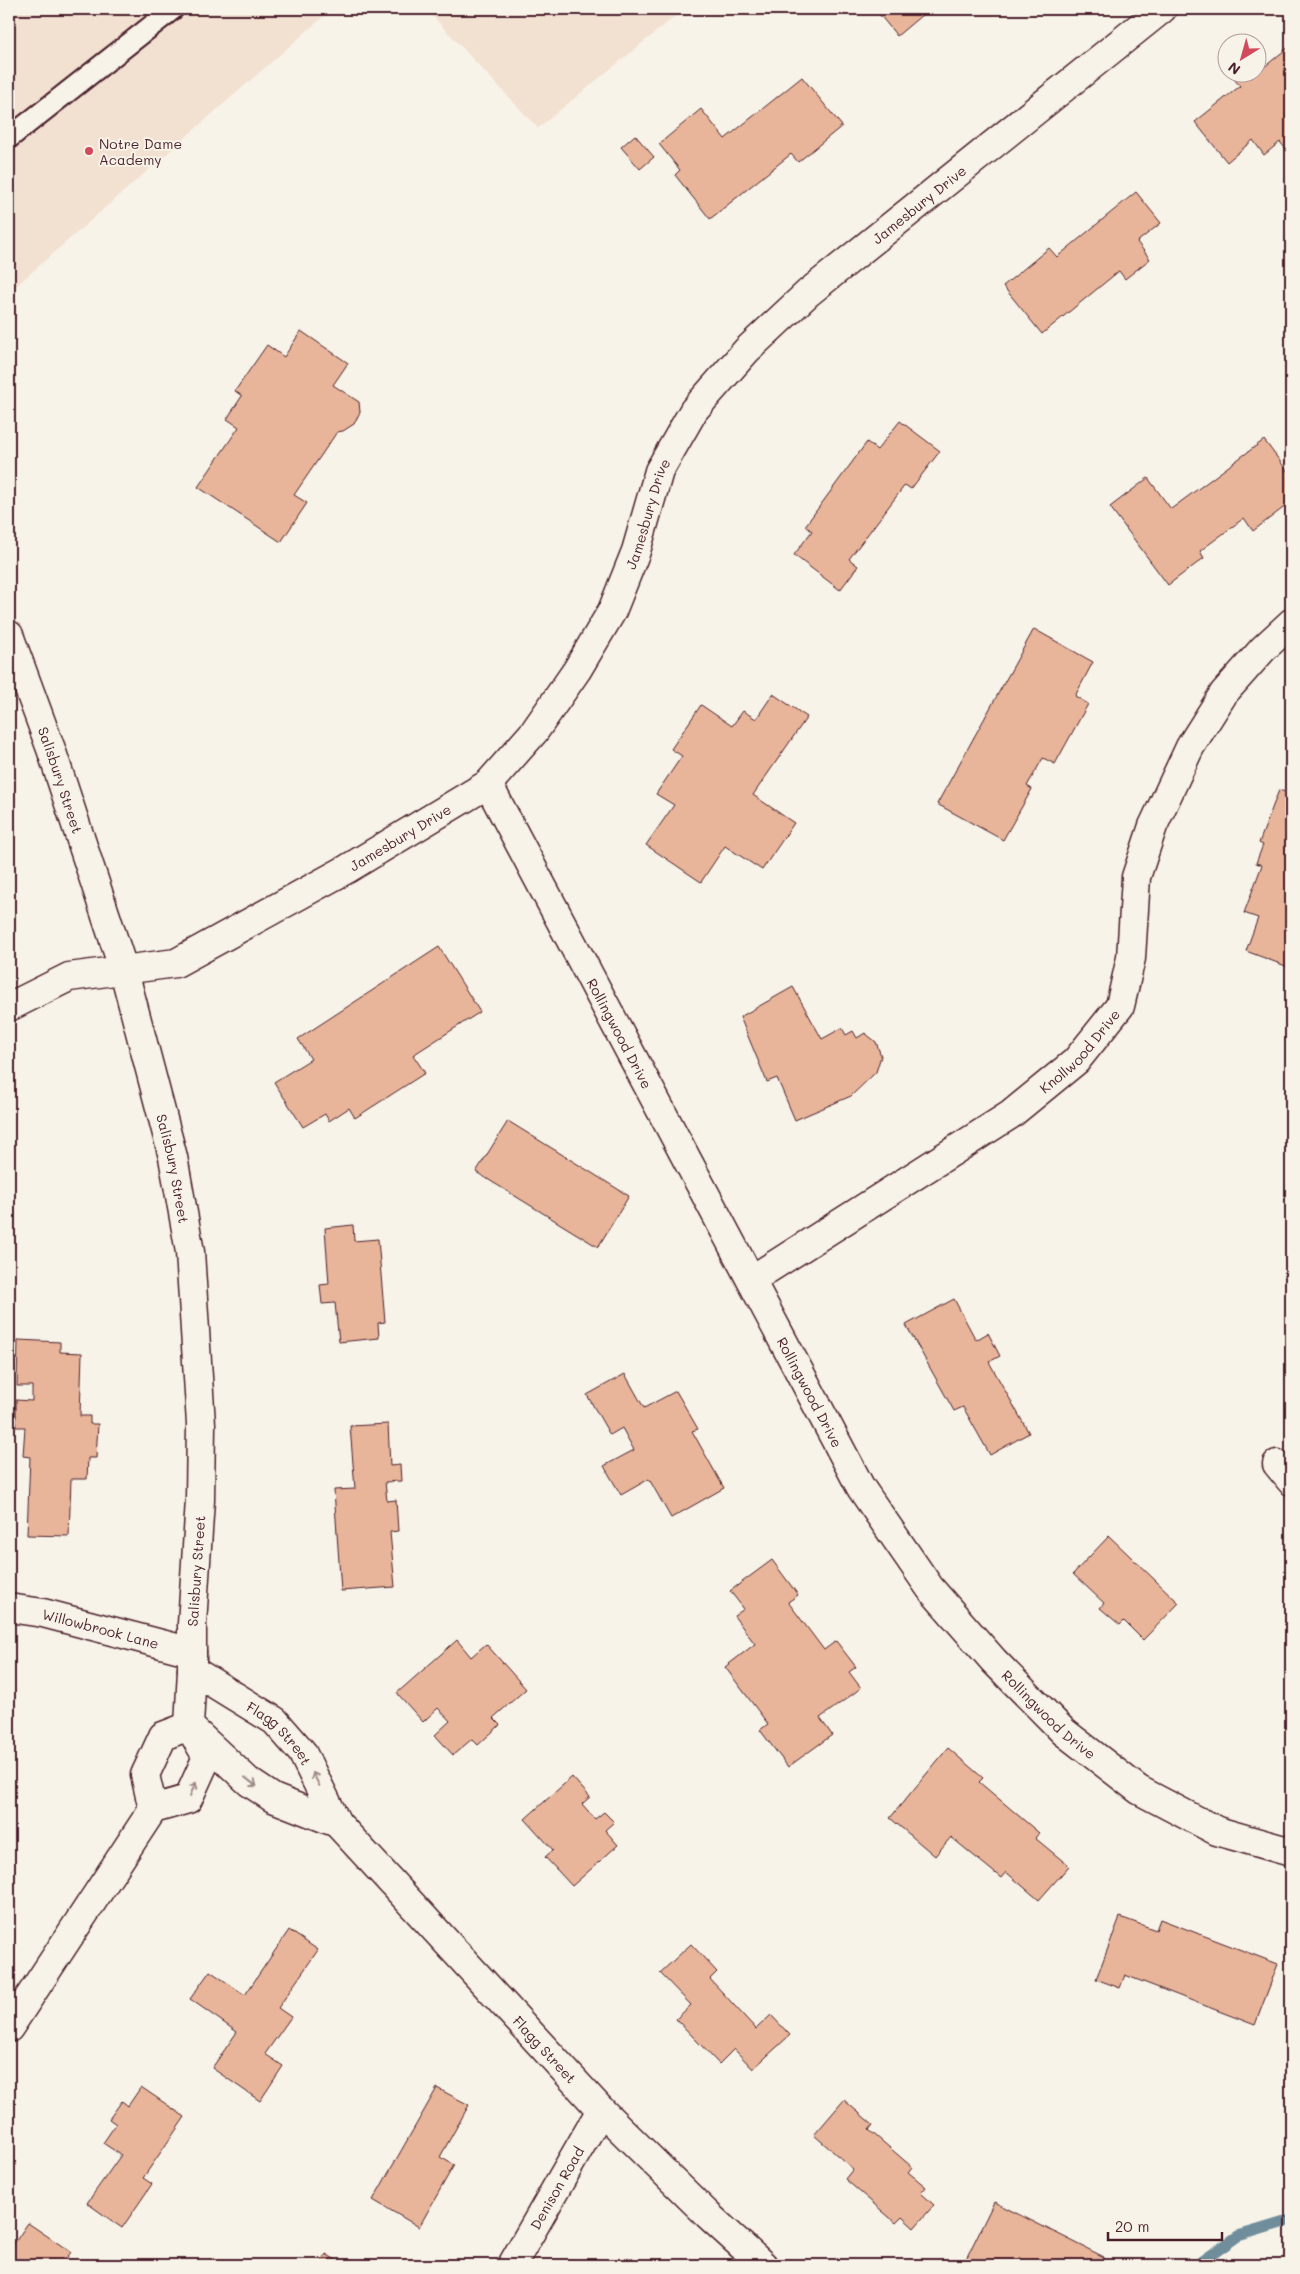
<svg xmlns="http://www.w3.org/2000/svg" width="1300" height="2274" viewBox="0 0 1300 2274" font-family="Mali,sans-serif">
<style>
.built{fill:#f2e0d1}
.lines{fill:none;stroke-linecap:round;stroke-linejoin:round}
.stream{stroke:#708d9c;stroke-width:11}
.building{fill:#e8b59a;stroke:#4a1f2b}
.lane-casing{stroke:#4a1f2b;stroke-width:24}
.street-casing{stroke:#4a1f2b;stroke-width:31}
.secondary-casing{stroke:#4a1f2b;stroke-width:31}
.lane{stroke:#f7f3e8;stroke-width:20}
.street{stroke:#f7f3e8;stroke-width:28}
.secondary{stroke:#f7f3e8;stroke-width:28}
.oneway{stroke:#a0898a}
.poi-dot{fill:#d1495b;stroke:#f7f3e8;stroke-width:2}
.labels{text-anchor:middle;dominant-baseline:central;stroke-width:4;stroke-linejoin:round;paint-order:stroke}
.poi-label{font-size:14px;fill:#4a1f2b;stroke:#f7f3e8;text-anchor:start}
.street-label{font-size:14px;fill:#4a1f2b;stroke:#f7f3e8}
</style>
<rect width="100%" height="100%" fill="#f7f3e8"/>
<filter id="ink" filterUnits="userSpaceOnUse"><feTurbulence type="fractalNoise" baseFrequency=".02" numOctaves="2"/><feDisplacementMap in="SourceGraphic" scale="10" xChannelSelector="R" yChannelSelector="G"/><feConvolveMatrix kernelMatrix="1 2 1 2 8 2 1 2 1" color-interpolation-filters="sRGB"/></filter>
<g filter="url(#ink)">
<path class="built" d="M9 9H332L9 292Z
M426 9H684L538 128Z"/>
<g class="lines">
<path class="stream" d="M1197 2265 1238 2236 1291 2220"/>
</g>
<path class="building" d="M875 9H929L897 36Z
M1291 45V143L1285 148 1280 142 1264 155 1253 140 1227 162 1195 122 1240 86 1234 79 1242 72H1247L1251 78Z
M802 77 842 126 798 162 791 154 710 219 675 175 680 170 659 144 701 109 725 139Z
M635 135 654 157 640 169 621 147Z
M1136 192 1161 223 1137 242 1150 259 1125 279 1119 271 1042 334 1003 286 1049 248 1057 257Z
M301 331 348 363 333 385 359 402 360 412 354 424 343 431 337 432 294 495 307 503 281 542 198 487 239 427 227 419 242 396 235 391 267 345 284 357Z
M900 421 940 451 911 489 905 485 849 559 858 566 840 590 794 555 812 531 805 526 867 442 877 450Z
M1264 440 1291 476V502L1253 531 1244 518 1200 551 1204 558 1168 585 1110 507 1148 478 1171 509Z
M1034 629 1093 662 1075 696 1088 704 1055 764 1043 758 1027 786 1032 789 1003 840 937 804Z
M773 694 807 717 753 795 794 823 762 870 725 846 701 882 646 845 674 805 656 794 682 756 671 749 701 705 732 726 743 711 756 719Z
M1279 790 1291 794V968L1246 951 1258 918 1244 913 1262 865 1256 863 1263 845 1259 843Z
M439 947 480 1012 413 1055 425 1073 355 1118 349 1108 329 1121 325 1114 303 1127 274 1082 311 1059 298 1039Z
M793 987 822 1039 842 1028 846 1035 853 1031 857 1038 865 1033 876 1042 881 1056 876 1072 851 1096 795 1120 777 1078 767 1082 740 1017Z
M508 1121 629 1196 598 1247 476 1172Z
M353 1225 354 1241 378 1239 385 1322 378 1323 379 1338 339 1342 335 1303 322 1304 320 1285 329 1284 325 1228Z
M954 1299 976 1340 988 1333 1000 1356 989 1362 1029 1433 990 1455 963 1407 954 1411 906 1325Z
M18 1340 60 1342V1352L82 1353 80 1416H90V1424H98L96 1458H88L87 1479H71L69 1536 27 1535 30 1457 23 1456 25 1427H16V1400L32 1401V1386H17Z
M625 1374 644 1408 676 1391 698 1429 692 1431 724 1488 671 1518 649 1479 621 1495 604 1466 634 1450 622 1428 610 1435 587 1395Z
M388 1424 390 1466 400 1465 401 1481 385 1482 387 1501 396 1500 398 1531 390 1532 395 1587 341 1591 334 1490 355 1489 350 1426Z
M1109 1536 1179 1603 1143 1640 1124 1621 1120 1625 1100 1608 1104 1603 1073 1574Z
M772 1560 798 1595 788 1602 824 1650 836 1641 856 1667 849 1672 861 1688 820 1718 832 1735 788 1767 760 1730 768 1724 725 1667 755 1644 734 1616 744 1609 730 1591Z
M457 1640 471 1657 486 1644 526 1689 493 1718 500 1725 478 1745 472 1739 453 1755 435 1735 450 1721 438 1708 423 1722 397 1693Z
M948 1748 983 1778 979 1782 1039 1833 1035 1838 1069 1866 1039 1900 1006 1872 1001 1878 951 1837 935 1856 890 1818Z
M572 1777 590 1797 582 1804 595 1819 604 1812 614 1822 605 1830 618 1845 572 1886 545 1857 553 1850 525 1819Z
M1120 1917 1156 1930 1160 1919 1278 1964 1255 2025 1125 1975 1120 1988 1096 1979Z
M289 1930 318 1950 278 2008 291 2017 265 2054 283 2066 260 2101 212 2068 237 2032 190 1999 210 1971 245 1995Z
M691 1944 717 1972 710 1979 756 2029 771 2015 790 2035 753 2069 734 2049 719 2064 676 2019 691 2005 660 1973Z
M141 2087 185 2117 143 2178 152 2184 122 2228 87 2203 121 2155 103 2143 116 2124 109 2119 122 2101 128 2106Z
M437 2088 469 2105 440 2157 454 2165 419 2227 373 2200Z
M844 2100 873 2125 869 2130 912 2167 908 2172 926 2187 921 2193 934 2205 914 2228 902 2217 896 2223 845 2179 853 2169 814 2135Z
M994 2202 1104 2257 1100 2265H963Z
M28 2223 71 2252 62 2265H9V2251Z
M326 2254 344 2265H319Z"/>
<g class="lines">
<g class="lane-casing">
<path id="lane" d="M9 138 173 9"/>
</g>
<g class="street-casing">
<g id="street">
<path id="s1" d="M488 784 861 1488 930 1588 994 1661 1064 1732 1139 1790 1217 1831 1291 1852"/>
<path id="s2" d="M9 1007 69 977 176 963 347 869 488 784 534 732 577 670 612 611 636 551 659 471 694 410 747 350 808 293 1162 9"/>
<path id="s3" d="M751 1280 1010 1115 1076 1061 1120 1006 1131 958 1136 877 1153 826 1190 747 1224 693 1263 649 1291 623"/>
<path d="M1277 1464 1291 1481"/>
<path id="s4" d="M9 1608 43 1613 192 1652"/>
<path id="s5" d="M512 2265 601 2110"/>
</g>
</g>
<g class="secondary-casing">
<g id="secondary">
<path id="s6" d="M9 635 51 749 124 971 173 1157 190 1252 201 1424 200 1500 192 1624V1670L189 1726 249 1782 273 1798 337 1823"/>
<path id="s7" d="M192 1670 275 1721 302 1752 337 1823 601 2110 708 2215 763 2265"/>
<path d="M9 2028 153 1809 188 1799 207 1757 189 1726 163 1736 145 1775 153 1809"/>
</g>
</g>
<use href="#lane" class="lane"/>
<use href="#street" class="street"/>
<use href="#secondary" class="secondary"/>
</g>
<defs><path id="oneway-shaft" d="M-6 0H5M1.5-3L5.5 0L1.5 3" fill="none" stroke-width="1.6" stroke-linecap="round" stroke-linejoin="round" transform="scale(1.25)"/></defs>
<g class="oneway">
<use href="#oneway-shaft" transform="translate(316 1779) rotate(-116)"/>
<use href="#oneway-shaft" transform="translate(251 1782) rotate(38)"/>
<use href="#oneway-shaft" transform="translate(193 1789) rotate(-66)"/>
</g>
</g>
<circle class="poi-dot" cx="89" cy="151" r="5"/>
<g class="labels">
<g class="poi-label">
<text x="99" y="143">Notre Dame<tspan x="99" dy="16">Academy</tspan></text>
</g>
<g class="street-label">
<text stroke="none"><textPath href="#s2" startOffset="1272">Jamesbury Drive</textPath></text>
<text stroke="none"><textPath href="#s2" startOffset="852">Jamesbury Drive</textPath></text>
<text stroke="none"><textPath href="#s6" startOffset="154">Salisbury Street</textPath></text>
<text stroke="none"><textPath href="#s2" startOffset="432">Jamesbury Drive</textPath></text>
<text stroke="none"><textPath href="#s1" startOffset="282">Rollingwood Drive</textPath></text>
<text stroke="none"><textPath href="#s3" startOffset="402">Knollwood Drive</textPath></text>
<text stroke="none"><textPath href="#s6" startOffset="559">Salisbury Street</textPath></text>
<text stroke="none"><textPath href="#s1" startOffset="688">Rollingwood Drive</textPath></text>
<text transform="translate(196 1571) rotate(-86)">Salisbury Street</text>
<text stroke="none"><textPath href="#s4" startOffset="94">Willowbrook Lane</textPath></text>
<text stroke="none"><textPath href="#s1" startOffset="1092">Rollingwood Drive</textPath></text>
<text stroke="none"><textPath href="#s7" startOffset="109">Flagg Street</textPath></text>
<text stroke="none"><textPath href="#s7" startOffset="525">Flagg Street</textPath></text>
<text stroke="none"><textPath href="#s5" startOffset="89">Denison Road</textPath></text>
</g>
</g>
<rect width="1300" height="2274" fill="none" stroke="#f7f3e8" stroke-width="30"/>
<rect x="15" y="15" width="1270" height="2244" fill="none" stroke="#4a1f2b" stroke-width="2" filter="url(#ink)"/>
<g transform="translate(1242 58) rotate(217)"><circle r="24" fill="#f7f3e8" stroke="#b29e9c"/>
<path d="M0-4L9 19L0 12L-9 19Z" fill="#d1495b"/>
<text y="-8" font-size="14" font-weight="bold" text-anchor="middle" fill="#4a1f2b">N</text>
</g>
<path d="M1108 2232v8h114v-8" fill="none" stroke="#4a1f2b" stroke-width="2.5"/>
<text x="1115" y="2232" font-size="15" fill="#4a1f2b" stroke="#f7f3e8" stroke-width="4" paint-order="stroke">20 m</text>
</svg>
